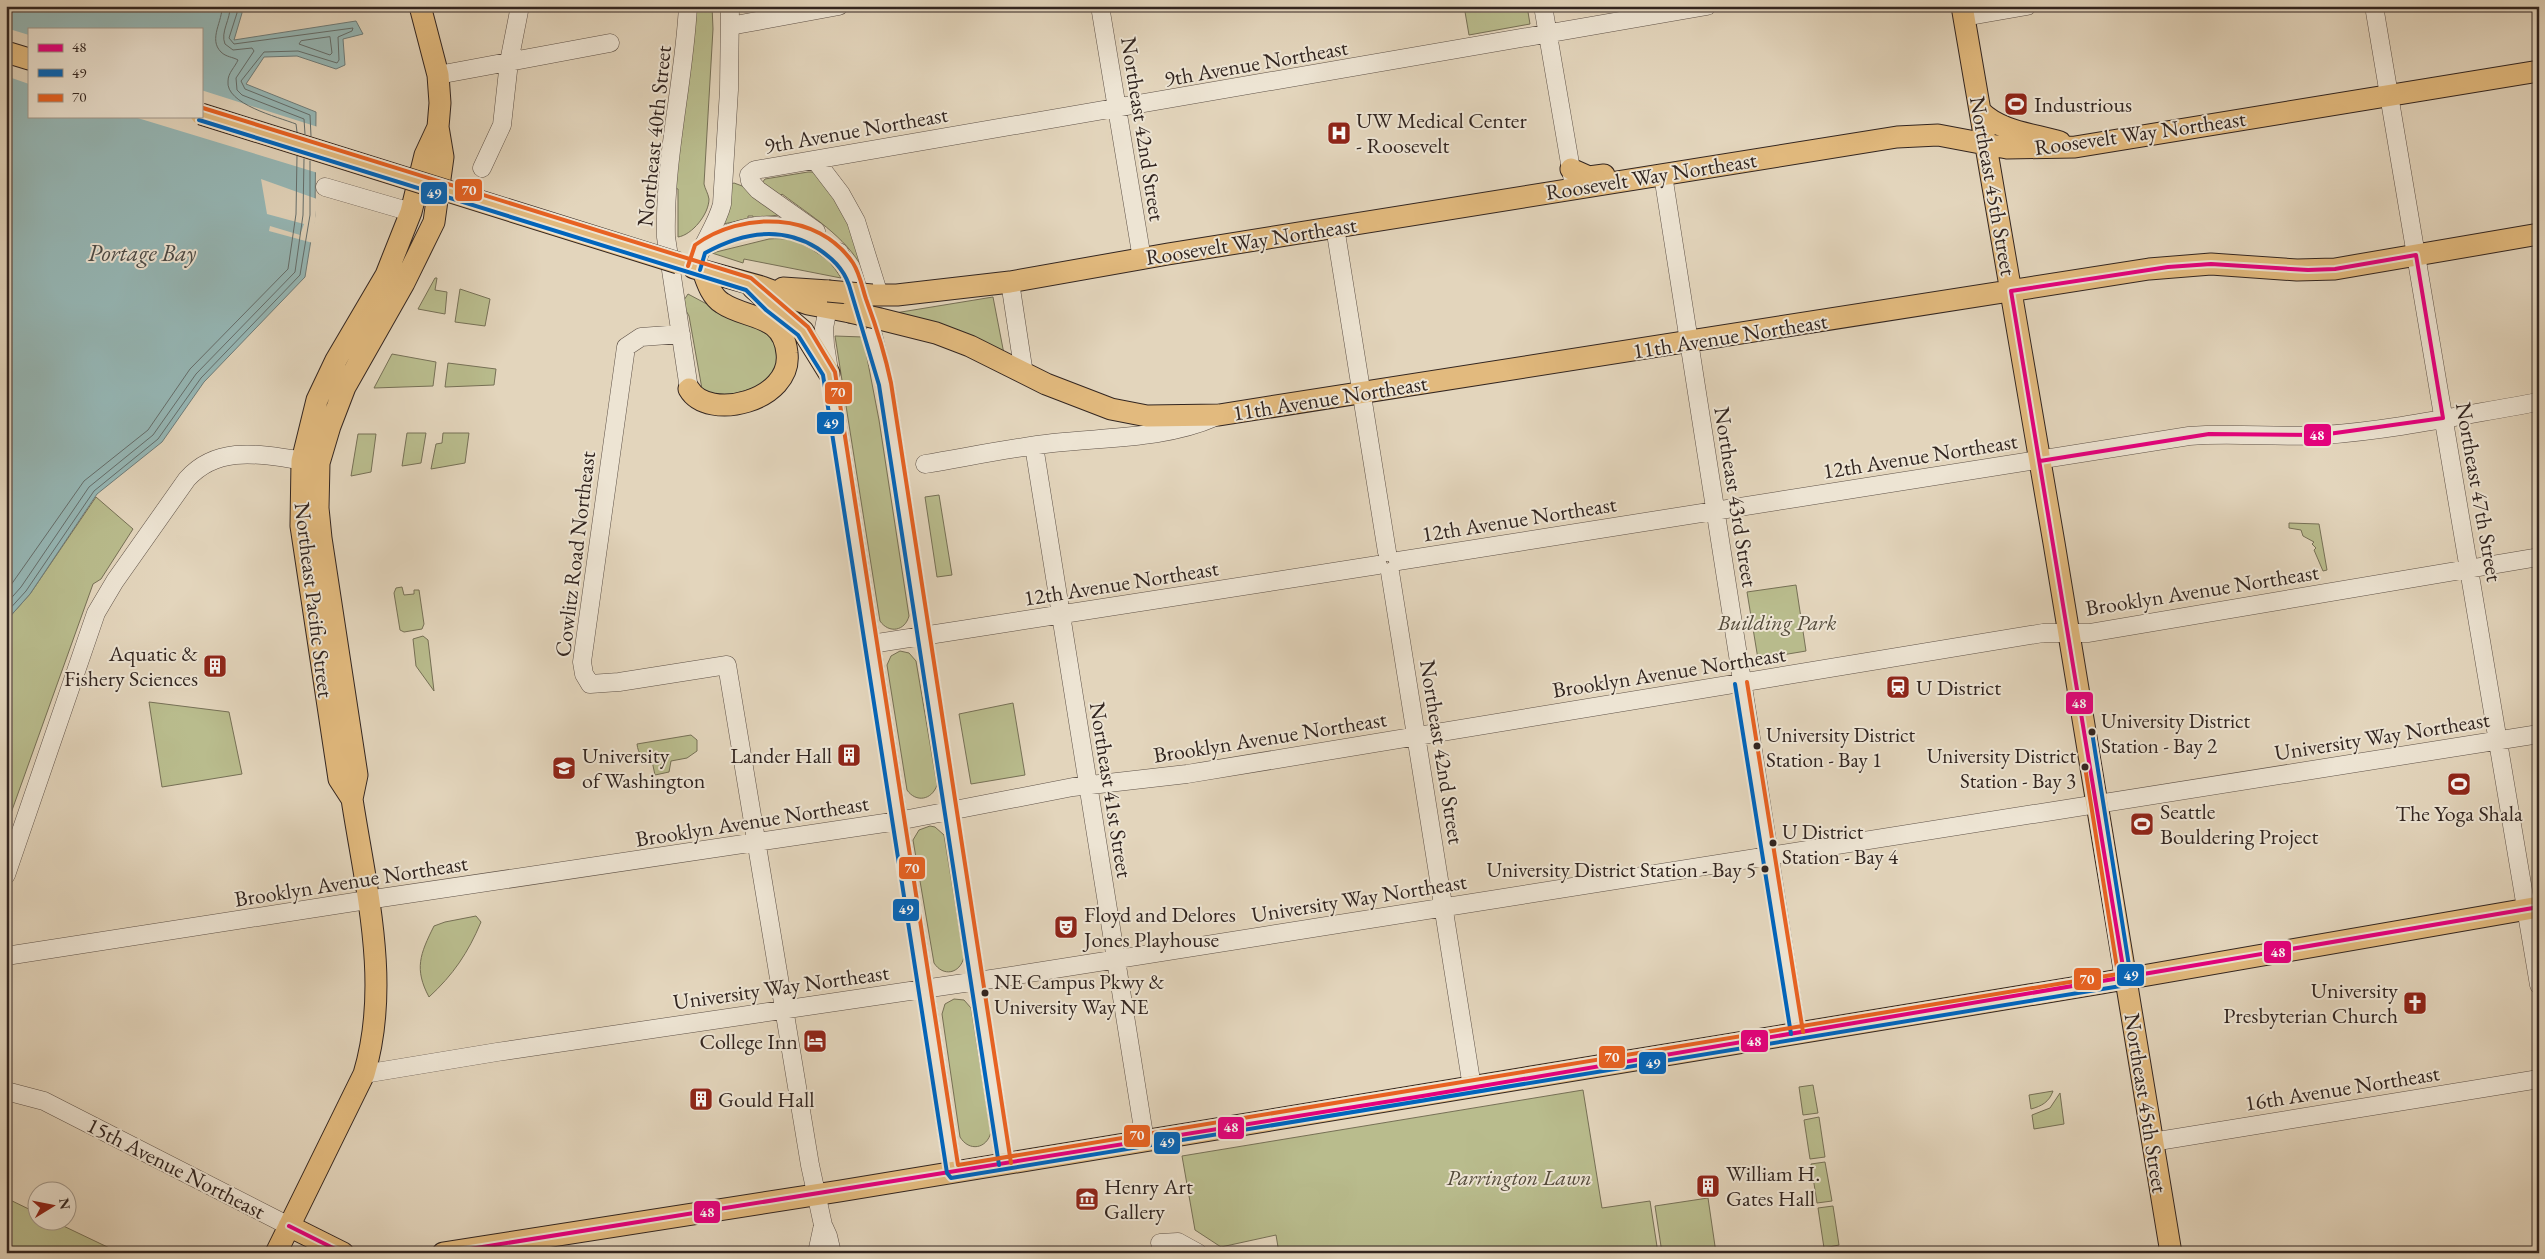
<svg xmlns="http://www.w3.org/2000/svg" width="2545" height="1259" viewBox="0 0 2545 1259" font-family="'EB Garamond',serif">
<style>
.green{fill:#b9bc8d;stroke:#767056}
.water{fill:#96b8b7;stroke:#6e7d7b;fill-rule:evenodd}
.pier{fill:#e3d5bc}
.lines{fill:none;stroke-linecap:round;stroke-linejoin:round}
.shore{stroke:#646e6c;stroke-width:1}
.minor-casing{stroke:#5e5147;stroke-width:19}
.major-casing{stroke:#322520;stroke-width:23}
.minor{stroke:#ede4d3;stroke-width:18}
.major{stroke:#e2ba7e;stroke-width:21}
.major-bridge-casing{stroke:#322520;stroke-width:23;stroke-linecap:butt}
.major-bridge{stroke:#e2ba7e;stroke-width:21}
.bus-1-casing{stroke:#ede4d3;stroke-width:8}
.bus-2-casing{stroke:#ede4d3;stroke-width:8}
.bus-3-casing{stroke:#ede4d3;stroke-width:8}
.bus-1{stroke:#e5007d;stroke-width:4}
.bus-2{stroke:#0065bd;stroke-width:4}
.bus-3{stroke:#e86222;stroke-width:4}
.bus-dot{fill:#322520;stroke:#ede4d3;stroke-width:2}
.labels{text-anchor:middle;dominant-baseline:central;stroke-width:4;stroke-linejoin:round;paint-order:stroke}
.bus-label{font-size:21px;fill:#322520;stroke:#ede4d3;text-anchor:start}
.street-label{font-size:22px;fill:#322520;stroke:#ede4d3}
.poi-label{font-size:22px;fill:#322520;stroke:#ede4d3;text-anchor:start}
.park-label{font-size:22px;font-style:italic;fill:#544b3b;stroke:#ede4d3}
.water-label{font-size:24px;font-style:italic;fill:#4b4a46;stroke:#ede4d3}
.line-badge{stroke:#ede4d3;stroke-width:2}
.badge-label{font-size:14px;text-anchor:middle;font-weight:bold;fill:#fff}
</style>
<rect width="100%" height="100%" fill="#e3d5bc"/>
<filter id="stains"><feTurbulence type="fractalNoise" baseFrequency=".004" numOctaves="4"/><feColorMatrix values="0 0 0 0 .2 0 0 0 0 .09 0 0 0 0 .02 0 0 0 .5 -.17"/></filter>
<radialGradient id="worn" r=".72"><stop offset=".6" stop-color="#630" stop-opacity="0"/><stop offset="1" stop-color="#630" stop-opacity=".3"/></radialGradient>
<path class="green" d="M696 6H712L713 29 704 184C705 189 708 193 709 199 709 214 692 235 678 237V189L674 188Z
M1464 6H1527L1530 24 1469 35Z
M808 172H816L844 209 863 269C845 236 811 216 782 194L780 196 762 183 765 179Z
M734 183 745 187 779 215 753 218V216H748V219L723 224 731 184Z
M769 239C800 236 825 251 841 278L744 259 743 263 712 253Z
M435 278H437L435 290 447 292 445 314 418 309Z
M460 289 490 299 485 326 455 322Z
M688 294 718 310 765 328 781 353 768 384 716 399 702 389 689 316 682 303Z
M993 297 1004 354 889 314Z
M835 336 863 337 879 420 909 616C905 631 889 634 880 621Z
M392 354 436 362 433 386 374 388Z
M448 363 496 369 494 385 445 387Z
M407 433H426L421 463 402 466Z
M443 433H469L465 463 431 469 436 444 442 443Z
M358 434H376L371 472 351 476Z
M939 495 952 575 937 577 925 497Z
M96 497 133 529 101 579 93 584 6 827V621L30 594Z
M2289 523 2319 524 2327 570 2323 571 2314 550 2316 548 2312 544 2314 542 2303 536 2301 530 2289 528Z
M1796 585 1806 651 1758 659 1747 592Z
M402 587 404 595 414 594V590H419L424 624 422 629 404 632 400 630 394 593 396 588Z
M423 636 428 640 434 691 416 666 413 639Z
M900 651 909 653 916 661 937 785C932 800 916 803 907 790L887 665 891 656Z
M149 702 229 712 242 774 162 787Z
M1013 703 1025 775 971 784 959 714Z
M691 735 697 740V751L687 758 671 761 669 772 655 775 652 761C643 759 638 754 637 744Z
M930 826 935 827 944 835 964 957C960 974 943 977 934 963L913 840 919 830Z
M476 916 481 922C468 953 453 975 429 997 414 969 420 954 434 926L445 922Z
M954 999 964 1000 971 1008 991 1132C987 1149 969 1152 960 1137L942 1014 945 1004Z
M1813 1085 1818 1113 1803 1115 1799 1087Z
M1583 1090 1602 1208 1650 1201 1658 1253H1279L1276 1235 1221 1247 1195 1230 1182 1156Z
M2053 1091C2049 1102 2042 1106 2031 1109L2029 1095Z
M2060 1093 2064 1124 2034 1129 2032 1115 2050 1108Z
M1819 1117 1825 1157 1810 1159 1804 1120Z
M1825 1162 1832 1201 1817 1203 1811 1164Z
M6 1198 37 1213 38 1222H55L120 1253H6Z
M1708 1198 1716 1253H1662L1655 1206Z
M1833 1206 1839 1245 1824 1248 1818 1208Z"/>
<path class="water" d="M6 6H241L242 13 234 40 356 21 363 34 343 39 345 65 336 69 297 56 264 57 246 84 316 112 315 215 305 277 204 382 162 442 97 494 30 594 6 621ZM29 29H201V116H29Z"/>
<path class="pier" d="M6 28 29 35V84L6 76Z
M201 90 318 127V173L131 116H201Z
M261 179 317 199 313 243 269 231 270 226 300 235 304 224 267 214Z"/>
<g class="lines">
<path class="shore" d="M222 6C223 21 208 39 221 52 226 57 233 57 238 60 235 67 228 73 228 81 225 104 278 117 296 124L297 132
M230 6C231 19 220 32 225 44L233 50 252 48 254 51 236 78 237 90 242 95 304 119 305 134
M236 6 237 13 229 38 234 44 353 28 352 31 338 37 339 60 337 63 298 51 264 52 241 81 245 89 310 115 311 136
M330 37 332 53 330 55 299 44 301 41Z
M6 592 84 481 148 430 190 369 288 269 296 214 297 156
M6 604 21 587 89 487 153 435 196 374 295 272 303 215 304 159
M6 613 26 591 94 491 158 439 201 378 300 275 310 215V161"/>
<g class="minor-casing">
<path id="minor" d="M688 6C684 83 664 159 666 237L689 389
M1100 6 1142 259
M1543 6 1573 181
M2374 6 2539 985
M1964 17 2027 6
M730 26 839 6
M438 75 610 43
M815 160 841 194 856 221 879 295
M482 168 502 125 509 62 520 6
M749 175 755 170C1072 114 1390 63 1707 6
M749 175 750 181 758 190 816 231
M1663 175 1797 1033
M325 187 411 212
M1335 227 1387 552
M700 249C758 212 792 220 844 261
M839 252 853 279
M694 268C701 245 717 225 722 204L729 90 730 6
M1010 282 1024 374
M828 308 824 328 825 345 953 1172
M681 334 641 337 626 347 582 662 584 674 590 684 619 682 727 665 810 1165 823 1225 828 1236 832 1253
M873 335 885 384 1005 1164
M1034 446 1145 1141
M925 464C967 457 1010 448 1053 443 1106 437 1165 439 1215 417
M1398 561 2189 436C2234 432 2278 438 2323 435 2395 430 2467 414 2539 402
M1390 572 1472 1087
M871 644 1378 565
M6 875 96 613 115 581 187 479C221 441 269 457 314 462
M6 956 367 900 898 821 1073 787 1187 774 2043 633H2089L2539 557
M364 1074 497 1052 998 978 2539 734
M6 1091 44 1101 289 1226
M2152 1142 2539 1079
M1160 1243 1178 1242 1198 1253
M817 1253 823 1225"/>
</g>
<g class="major-casing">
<path id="major" d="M1962 6 2054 543 2171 1253
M6 52 29 59
M1980 111C2000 132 2034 134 2060 142
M1571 169 1589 177 1604 175
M694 268 762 287 808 304 850 312
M753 288 803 331 829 373
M783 288 828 291
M872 295H897L1010 282 1168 254 1897 137 1938 135 2007 148 2075 147 2539 71
M880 319 936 333 970 346 1046 384 1111 409 1147 416 1219 415 2149 269 2211 264 2297 270 2335 269 2539 234
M689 389C708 422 793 401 787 353 783 313 747 320 722 303 711 296 707 282 703 271
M352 799 339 779 301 526 302 461 317 400 336 360 386 275 411 212 425 155 438 127
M289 1226 343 1253
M276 1253 364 1074C391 984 366 890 352 799L357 775 321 538 318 508 319 463 330 426 345 387 404 283 434 222 443 157 438 127 440 103 438 75 420 6
M443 1253 840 1191 2102 983 2539 907"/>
</g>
<use href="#minor" class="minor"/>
<use href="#major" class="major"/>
<g class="major-bridge-casing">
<path id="major-bridge" d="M201 114 678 263
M828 291 872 295
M850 312 880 319"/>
</g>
<use href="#major-bridge" class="major-bridge"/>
<g class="bus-1-casing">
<path id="bus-1" d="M2040 461 2209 434 2321 435 2443 418 2416 255 2335 269 2308 270 2211 264 2168 267 2011 291 2125 979
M289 1226 343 1253
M445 1253C1144 1144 1842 1028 2539 907"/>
</g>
<g class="bus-2-casing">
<path id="bus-2" d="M199 120 746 290 766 310 798 335 823 375 947 1173 951 1178 2127 985 2131 978 2092 732
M700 270 705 253C741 233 780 225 817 248 832 258 843 268 849 285L879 385 999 1165
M1735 684 1791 1034"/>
</g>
<g class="bus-3-casing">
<path id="bus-3" d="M203 108 751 278 808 327 835 372 958 1165 2118 974 2085 767
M688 266 695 245C742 211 818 211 853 263 860 274 862 287 866 299 876 326 885 354 891 383L1011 1163
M1747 682 1803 1032"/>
</g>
<use href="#bus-1" class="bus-1"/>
<use href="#bus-2" class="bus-2"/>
<use href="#bus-3" class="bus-3"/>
</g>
<defs>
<g id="stadium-square" transform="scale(1.25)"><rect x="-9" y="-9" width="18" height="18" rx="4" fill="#8f2418" stroke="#ede4d3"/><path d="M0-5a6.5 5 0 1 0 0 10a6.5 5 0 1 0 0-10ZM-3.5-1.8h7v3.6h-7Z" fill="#fff"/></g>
<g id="hospital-square" transform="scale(1.25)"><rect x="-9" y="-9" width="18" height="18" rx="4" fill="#8f2418" stroke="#ede4d3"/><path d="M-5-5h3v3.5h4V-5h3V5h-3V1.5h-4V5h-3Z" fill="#fff"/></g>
<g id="building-square" transform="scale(1.25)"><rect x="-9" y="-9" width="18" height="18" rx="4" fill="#8f2418" stroke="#ede4d3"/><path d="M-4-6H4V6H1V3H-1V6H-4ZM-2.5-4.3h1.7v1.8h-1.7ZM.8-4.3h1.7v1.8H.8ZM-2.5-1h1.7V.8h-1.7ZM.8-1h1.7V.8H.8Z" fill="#fff"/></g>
<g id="station-square" transform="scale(1.25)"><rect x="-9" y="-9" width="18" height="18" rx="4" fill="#8f2418" stroke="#ede4d3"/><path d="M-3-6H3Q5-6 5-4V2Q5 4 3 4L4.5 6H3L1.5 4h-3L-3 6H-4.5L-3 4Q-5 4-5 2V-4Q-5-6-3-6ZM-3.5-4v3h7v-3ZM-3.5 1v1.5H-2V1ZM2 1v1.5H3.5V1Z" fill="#fff"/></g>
<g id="university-square" transform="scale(1.25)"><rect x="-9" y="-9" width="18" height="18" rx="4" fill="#8f2418" stroke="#ede4d3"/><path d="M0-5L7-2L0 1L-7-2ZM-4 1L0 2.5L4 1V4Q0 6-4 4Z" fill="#fff"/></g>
<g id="theatre-square" transform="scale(1.25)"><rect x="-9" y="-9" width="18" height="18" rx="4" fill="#8f2418" stroke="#ede4d3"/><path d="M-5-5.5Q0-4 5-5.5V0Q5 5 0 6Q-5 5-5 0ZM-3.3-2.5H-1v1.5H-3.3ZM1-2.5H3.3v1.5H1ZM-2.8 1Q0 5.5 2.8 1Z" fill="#fff"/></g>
<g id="church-square" transform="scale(1.25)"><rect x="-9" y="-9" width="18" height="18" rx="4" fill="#8f2418" stroke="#ede4d3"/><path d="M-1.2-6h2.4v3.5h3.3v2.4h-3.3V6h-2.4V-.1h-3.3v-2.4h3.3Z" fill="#fff"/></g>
<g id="hotel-square" transform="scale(1.25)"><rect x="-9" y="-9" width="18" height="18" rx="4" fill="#8f2418" stroke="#ede4d3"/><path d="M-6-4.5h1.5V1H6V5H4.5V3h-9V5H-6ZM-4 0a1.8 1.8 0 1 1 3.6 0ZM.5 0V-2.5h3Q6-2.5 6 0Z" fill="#fff"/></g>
<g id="museum-square" transform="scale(1.25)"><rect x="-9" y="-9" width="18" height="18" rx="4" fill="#8f2418" stroke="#ede4d3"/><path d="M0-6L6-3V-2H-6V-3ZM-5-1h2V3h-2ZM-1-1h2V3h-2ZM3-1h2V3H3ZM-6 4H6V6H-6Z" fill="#fff"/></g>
</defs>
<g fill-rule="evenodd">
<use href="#stadium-square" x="2016" y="104"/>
<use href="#hospital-square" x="1339" y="133"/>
<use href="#building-square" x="215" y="666"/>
<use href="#station-square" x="1898" y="687"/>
<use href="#building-square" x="849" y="755"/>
<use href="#university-square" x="564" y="768"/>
<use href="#stadium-square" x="2459" y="784"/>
<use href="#stadium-square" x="2142" y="824"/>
<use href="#theatre-square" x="1066" y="927"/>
<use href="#church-square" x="2415" y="1003"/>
<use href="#hotel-square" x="815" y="1041"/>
<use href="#building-square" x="701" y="1099"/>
<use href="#building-square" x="1708" y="1186"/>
<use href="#museum-square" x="1087" y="1199"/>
</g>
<g class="bus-dot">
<circle cx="2092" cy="732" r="4.5"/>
<circle cx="1757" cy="746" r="4.5"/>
<circle cx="2085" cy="767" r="4.5"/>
<circle cx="1773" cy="843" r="4.5"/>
<circle cx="1765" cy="869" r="4.5"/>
<circle cx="985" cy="993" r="4.5"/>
</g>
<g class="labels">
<g class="bus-label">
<text x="2101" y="720">University District<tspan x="2101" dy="25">Station - Bay 2</tspan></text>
<text x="1766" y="734">University District<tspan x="1766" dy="25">Station - Bay 1</tspan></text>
<text x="2076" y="755" text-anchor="end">University District<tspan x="2076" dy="25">Station - Bay 3</tspan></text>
<text x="1782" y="831">U District<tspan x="1782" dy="25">Station - Bay 4</tspan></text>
<text x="1756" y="869" text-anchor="end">University District Station - Bay 5</text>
<text x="994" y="981">NE Campus Pkwy &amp;<tspan x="994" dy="25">University Way NE</tspan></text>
</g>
<g class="street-label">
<text transform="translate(1256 63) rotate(-10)">9th Avenue Northeast</text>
<text transform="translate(1143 129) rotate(81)">Northeast 42nd Street</text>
<text transform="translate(856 130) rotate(-10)">9th Avenue Northeast</text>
<text transform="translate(2140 133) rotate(-8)">Roosevelt Way Northeast</text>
<text transform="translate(654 136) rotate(-84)">Northeast 40th Street</text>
<text transform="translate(1651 176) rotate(-9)">Roosevelt Way Northeast</text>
<text transform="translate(1993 186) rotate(80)">Northeast 45th Street</text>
<text transform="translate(1251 241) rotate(-9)">Roosevelt Way Northeast</text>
<text transform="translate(1730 336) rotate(-9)">11th Avenue Northeast</text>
<text transform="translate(1330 398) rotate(-9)">11th Avenue Northeast</text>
<text transform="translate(1920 456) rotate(-9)">12th Avenue Northeast</text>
<text transform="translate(2479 492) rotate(80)">Northeast 47th Street</text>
<text transform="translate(1736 497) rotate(81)">Northeast 43rd Street</text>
<text transform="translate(1519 519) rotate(-9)">12th Avenue Northeast</text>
<text transform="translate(575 554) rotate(-83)">Cowlitz Road Northeast</text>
<text transform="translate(1121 583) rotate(-9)">12th Avenue Northeast</text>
<text transform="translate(2202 590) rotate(-9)">Brooklyn Avenue Northeast</text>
<text transform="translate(314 600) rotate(83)">Northeast Pacific Street</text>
<text transform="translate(1669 672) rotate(-9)">Brooklyn Avenue Northeast</text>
<text transform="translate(2382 736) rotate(-9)">University Way Northeast</text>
<text transform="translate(1270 737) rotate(-9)">Brooklyn Avenue Northeast</text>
<text transform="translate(1442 752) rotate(81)">Northeast 42nd Street</text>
<text transform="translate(1111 790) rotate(81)">Northeast 41st Street</text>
<text transform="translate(752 821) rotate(-9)">Brooklyn Avenue Northeast</text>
<text transform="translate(351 881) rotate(-9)">Brooklyn Avenue Northeast</text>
<text transform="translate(1359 898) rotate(-9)">University Way Northeast</text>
<text transform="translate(781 987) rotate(-8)">University Way Northeast</text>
<text transform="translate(2342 1088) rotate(-9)">16th Avenue Northeast</text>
<text transform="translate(2146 1103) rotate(81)">Northeast 45th Street</text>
<text transform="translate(176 1168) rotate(27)">15th Avenue Northeast</text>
</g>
<g class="poi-label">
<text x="2034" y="104">Industrious</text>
<text x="1356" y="120">UW Medical Center<tspan x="1356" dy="25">- Roosevelt</tspan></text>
<text x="198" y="653" text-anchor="end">Aquatic &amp;<tspan x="198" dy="25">Fishery Sciences</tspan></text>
<text x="1916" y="687">U District</text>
<text x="582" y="755">University<tspan x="582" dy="25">of Washington</tspan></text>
<text x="832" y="755" text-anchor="end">Lander Hall</text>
<text x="2160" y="811">Seattle<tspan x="2160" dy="25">Bouldering Project</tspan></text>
<text x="2459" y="813" text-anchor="middle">The Yoga Shala</text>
<text x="1084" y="914">Floyd and Delores<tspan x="1084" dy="25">Jones Playhouse</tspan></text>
<text x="2398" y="990" text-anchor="end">University<tspan x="2398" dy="25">Presbyterian Church</tspan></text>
<text x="798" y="1041" text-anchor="end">College Inn</text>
<text x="718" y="1099">Gould Hall</text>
<text x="1726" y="1173">William H.<tspan x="1726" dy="25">Gates Hall</tspan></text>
<text x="1104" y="1186">Henry Art<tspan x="1104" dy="25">Gallery</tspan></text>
</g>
<g class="park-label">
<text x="1777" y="622">Building Park</text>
<text x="1519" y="1177">Parrington Lawn</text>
</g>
<g class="water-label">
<text x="142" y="252">Portage Bay</text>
</g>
</g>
<g class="line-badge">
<rect x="454" y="178" width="29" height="24" rx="5" fill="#e86222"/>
<rect x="420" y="181" width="28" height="24" rx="5" fill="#0065bd"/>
<rect x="824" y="381" width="29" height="24" rx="5" fill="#e86222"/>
<rect x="816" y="411" width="29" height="24" rx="5" fill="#0065bd"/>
<rect x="2303" y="423" width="29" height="24" rx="5" fill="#e5007d"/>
<rect x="2065" y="691" width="29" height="24" rx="5" fill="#e5007d"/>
<rect x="898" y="856" width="28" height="24" rx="5" fill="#e86222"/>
<rect x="892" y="898" width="28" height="24" rx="5" fill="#0065bd"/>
<rect x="2263" y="940" width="29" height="24" rx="5" fill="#e5007d"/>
<rect x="2116" y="963" width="29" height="24" rx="5" fill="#0065bd"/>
<rect x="2073" y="967" width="29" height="24" rx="5" fill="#e86222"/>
<rect x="1740" y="1029" width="29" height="24" rx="5" fill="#e5007d"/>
<rect x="1598" y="1045" width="28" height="24" rx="5" fill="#e86222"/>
<rect x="1638" y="1051" width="29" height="24" rx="5" fill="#0065bd"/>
<rect x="1217" y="1116" width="28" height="24" rx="5" fill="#e5007d"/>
<rect x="1123" y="1124" width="28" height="24" rx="5" fill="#e86222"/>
<rect x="1153" y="1131" width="28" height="24" rx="5" fill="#0065bd"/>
<rect x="693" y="1200" width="28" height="24" rx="5" fill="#e5007d"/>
</g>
<g class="badge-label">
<text x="469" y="195">70</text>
<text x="434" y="198">49</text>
<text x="838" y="397">70</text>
<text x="831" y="428">49</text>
<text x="2317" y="440">48</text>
<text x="2079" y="708">48</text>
<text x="912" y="873">70</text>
<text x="906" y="914">49</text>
<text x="2278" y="957">48</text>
<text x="2131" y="980">49</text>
<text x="2087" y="984">70</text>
<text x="1754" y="1046">48</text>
<text x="1612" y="1062">70</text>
<text x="1653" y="1068">49</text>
<text x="1231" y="1132">48</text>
<text x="1137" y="1140">70</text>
<text x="1167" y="1147">49</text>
<text x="707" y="1217">48</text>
</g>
<rect width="2545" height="1259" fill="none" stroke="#e3d5bc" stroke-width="25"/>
<rect x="8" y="8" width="2530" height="1244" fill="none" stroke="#322520" stroke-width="2.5"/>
<rect x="12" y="12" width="2520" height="1234" fill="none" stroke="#322520"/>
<rect x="28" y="28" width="175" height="90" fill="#ede4d3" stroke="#a2988b"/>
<rect x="38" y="44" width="25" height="8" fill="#e5007d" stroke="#a2988b"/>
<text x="72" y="52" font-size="15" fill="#322520">48</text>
<rect x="38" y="69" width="25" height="8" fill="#0065bd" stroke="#a2988b"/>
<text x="72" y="78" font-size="15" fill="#322520">49</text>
<rect x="38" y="94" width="25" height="8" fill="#e86222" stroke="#a2988b"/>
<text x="72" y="102" font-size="15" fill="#322520">70</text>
<g transform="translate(52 1206) rotate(80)"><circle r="24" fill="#ede4d3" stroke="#a2988b"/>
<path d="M0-4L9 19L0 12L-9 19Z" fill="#8f2418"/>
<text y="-8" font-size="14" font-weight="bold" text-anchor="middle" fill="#322520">N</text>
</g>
<rect width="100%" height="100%" filter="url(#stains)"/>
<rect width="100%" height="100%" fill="url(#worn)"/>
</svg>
